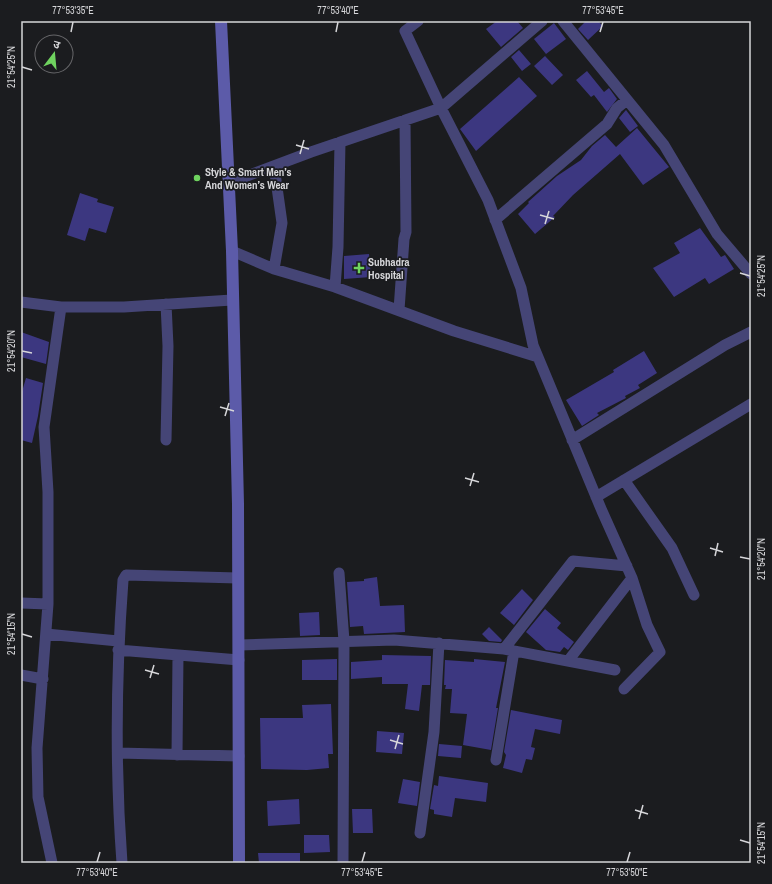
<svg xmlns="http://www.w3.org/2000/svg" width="772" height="884" viewBox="0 0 772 884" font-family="'Archivo Narrow','Noto Sans Devanagari',sans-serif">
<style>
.building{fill:#3c3780}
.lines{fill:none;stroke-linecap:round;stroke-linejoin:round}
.minor{stroke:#454576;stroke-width:11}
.secondary{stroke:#5c5ba9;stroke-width:12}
.ticks{fill:none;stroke:#d6d6d9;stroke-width:1.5}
.poi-dot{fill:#6fd35f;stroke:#1b1c1f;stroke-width:1.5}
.labels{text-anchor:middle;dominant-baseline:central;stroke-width:3.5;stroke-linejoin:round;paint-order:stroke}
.poi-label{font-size:11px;font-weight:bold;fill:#d6d6d9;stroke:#1b1c1f;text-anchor:start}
.neatline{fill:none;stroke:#d6d6d9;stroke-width:1.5}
.ticks-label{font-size:10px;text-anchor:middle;fill:#d6d6d9}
</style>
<rect width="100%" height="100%" fill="#1b1c1f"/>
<path class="building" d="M497 21H517L523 28 501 47 486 29Z
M586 21H598L603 26 588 40 578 29Z
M554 23 566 39 546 54 534 39Z
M519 50 531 64 522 71 511 57Z
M545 56 563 75 552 85 534 66Z
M587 71 604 92 609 88 617 99 607 112 594 95 591 97 576 80Z
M519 77 537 96 476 151 460 129Z
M626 110 638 126 630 132 619 118Z
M637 128 669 167 643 185 620 154 573 195 553 216 555 217 535 234 518 214 529 203 528 202 557 176 581 160 592 146 605 135 616 147Z
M80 193 98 199 97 202 114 207 106 233 89 228 85 241 67 235Z
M700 228 721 257 725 255 734 269 709 284 705 278 674 297 653 268 680 253 674 243Z
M369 254 371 277 344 279V256Z
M21 332 49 342 46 364 21 357Z
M644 351 657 373 638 385 640 388 625 396 626 398 597 413 599 415 582 426 566 400 614 372 613 370Z
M26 378 43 383 38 416 32 443 21 440V395Z
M377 577 380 606 404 605 405 632 364 634 363 626 350 627 347 582 364 581V579Z
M522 589 533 600 514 625 500 613Z
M545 609 561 623 557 628 574 642 568 650 564 647 560 652 546 650 526 632Z
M319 612 320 635 300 636 299 613Z
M489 627 502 640 501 642 489 641 482 634Z
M382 655 431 656 430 685H422L419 711 405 709 408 684H382V677L351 679V662L382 660Z
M337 659V680H302V660Z
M474 659 505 662 496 708H498L491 750 463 745 467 714 450 713 452 689H445L446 685H444L445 660 474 662Z
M331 704 333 754H328L329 768 307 770 261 769 260 718H303L302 705Z
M511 710 562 720 560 734 535 729 531 747 535 748 532 760 526 759 522 773 503 768 506 755 504 752Z
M377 731 404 733 402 754 376 752Z
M439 744 462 746 461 758 438 756Z
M439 776 488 783 486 802 455 798 452 817 434 814V810L430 809 434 785 438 786Z
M403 779 420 782 417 806 398 803Z
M299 799 300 824 268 826 267 801Z
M352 809H372L373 833H353Z
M304 835H329L330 852 304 853Z
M258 853H300V863H259Z"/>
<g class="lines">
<path class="minor" d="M418 21 405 31 441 108 488 200 521 288 533 345 602 511 632 578 647 625 660 652 624 689
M563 21 664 145 717 234 751 274
M228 183 311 152 441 108 542 21
M495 220 607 124 617 108 627 100
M232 251 274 269 335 287 454 331 538 357
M274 269 282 223 274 166
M335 287 338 247 340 142
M21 302 61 307H124L232 300
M166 304 168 346 166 440
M399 310 404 239 406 232 405 120
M572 440 725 345 751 332
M624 480 672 548 694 595
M596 497 751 404
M339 573 344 641 343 863
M21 603 48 604
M46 634 118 641
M239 645 394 640 504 649 615 670
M504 649 573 561 627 566
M118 650 239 660
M568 661 632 578
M21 675 43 679
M118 753 239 756
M177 755 178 655
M496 760 514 651
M420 833 434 732 439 643
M52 863 38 797 37 748 48 604V492L44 427 61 307
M122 863C115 769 116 674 123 580L126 575 238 578"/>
<path class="secondary" d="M221 21 232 251 238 504 239 863"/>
</g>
<path class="ticks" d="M71 32 73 22M336 32 338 22M600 32 603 22M22 67 32 70M296 145 309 149M300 154 304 140M540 215 554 219M545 224 549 211M740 273 750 276M22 351 32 353M220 407 234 411M225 416 229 403M465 478 479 482M470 486 474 473M710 548 723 552M715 556 718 543M740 557 750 559M22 634 32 637M145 670 159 674M150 678 154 665M390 740 403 744M395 749 399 735M635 810 648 814M639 819 643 805M740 840 750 843M97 862 100 852M362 862 365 852M627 862 630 852"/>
<g class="poi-dot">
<circle cx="197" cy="178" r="4"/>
<path d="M357 262h4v4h4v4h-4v4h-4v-4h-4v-4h4z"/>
</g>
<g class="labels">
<g class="poi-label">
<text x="205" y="172">Style &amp; Smart Men’s<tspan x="205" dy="13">And Women’s Wear</tspan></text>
<text x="368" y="262">Subhadra<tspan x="368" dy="13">Hospital</tspan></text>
</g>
</g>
<rect width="772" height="884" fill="none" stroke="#1b1c1f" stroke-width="44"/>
<g transform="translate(54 54) rotate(16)"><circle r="19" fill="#1b1c1f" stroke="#666669"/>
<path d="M0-3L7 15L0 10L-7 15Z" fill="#6fd35f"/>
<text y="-6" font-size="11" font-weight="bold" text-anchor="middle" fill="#d6d6d9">उ</text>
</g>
<rect x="22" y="22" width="728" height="840" class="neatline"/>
<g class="ticks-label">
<text x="73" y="14">77°53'35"E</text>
<text x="338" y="14">77°53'40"E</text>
<text x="603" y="14">77°53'45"E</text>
<text transform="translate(11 67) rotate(-90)" y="4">21°54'25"N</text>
<text transform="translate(761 276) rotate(-90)" y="4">21°54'25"N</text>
<text transform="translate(11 351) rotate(-90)" y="4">21°54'20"N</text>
<text transform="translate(761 559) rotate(-90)" y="4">21°54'20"N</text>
<text transform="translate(11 634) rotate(-90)" y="4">21°54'15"N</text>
<text transform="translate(761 843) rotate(-90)" y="4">21°54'15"N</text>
<text x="97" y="876">77°53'40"E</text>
<text x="362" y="876">77°53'45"E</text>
<text x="627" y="876">77°53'50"E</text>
</g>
</svg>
